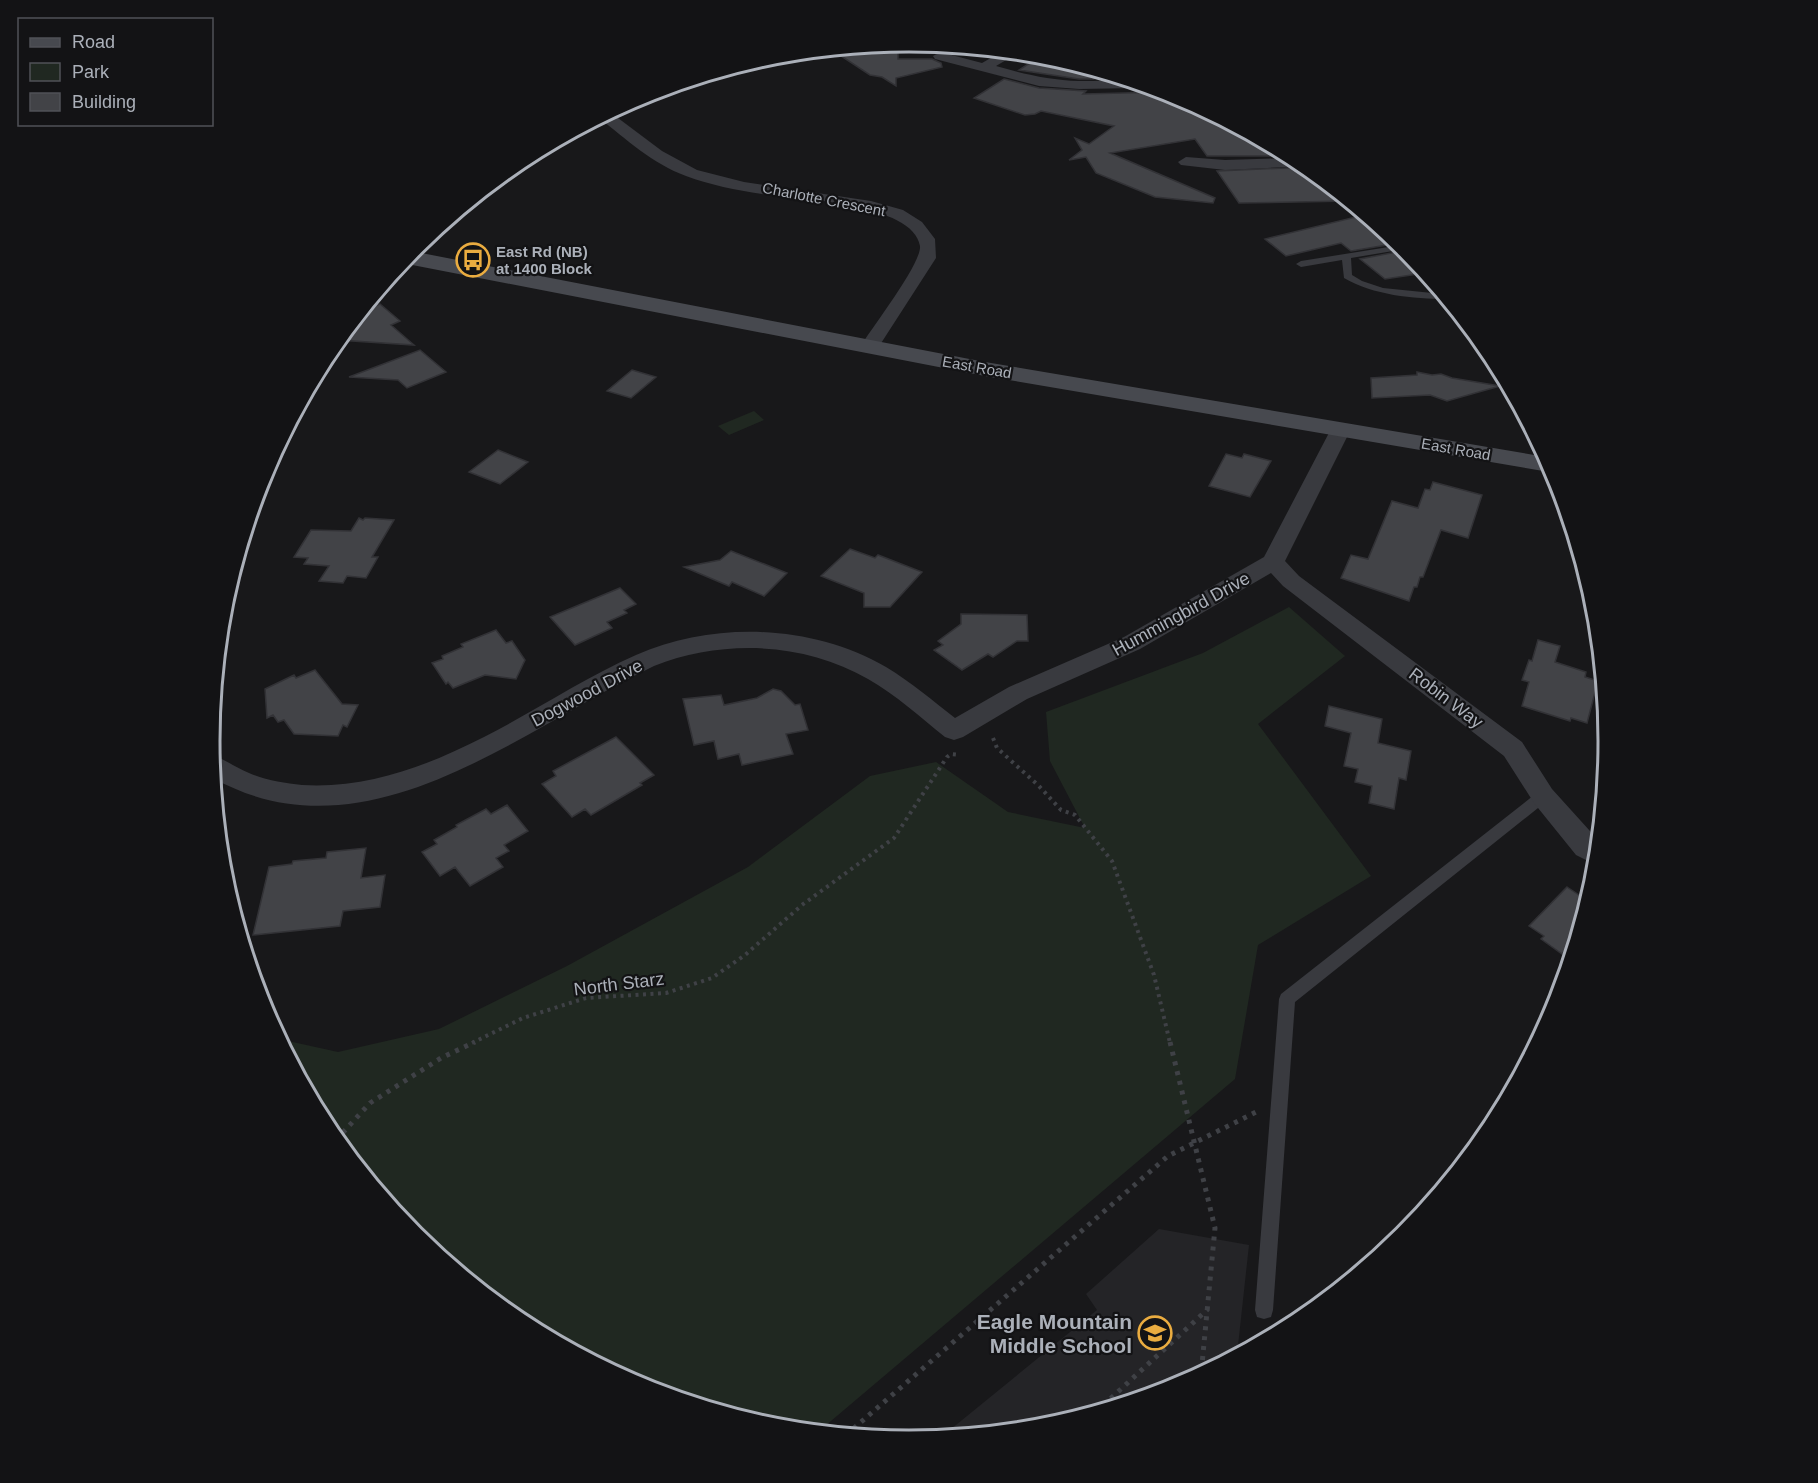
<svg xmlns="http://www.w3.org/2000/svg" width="1818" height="1483" viewBox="0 0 1818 1483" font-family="Helvetica,sans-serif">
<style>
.built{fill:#242427}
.green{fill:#202821}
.building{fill:#424347;stroke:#323236;stroke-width:1.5}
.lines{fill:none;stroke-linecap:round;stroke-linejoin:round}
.path-far1{stroke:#3f4146;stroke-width:4;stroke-dasharray:3 4.5;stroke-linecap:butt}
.path{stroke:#3f4146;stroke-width:5;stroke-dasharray:4 6;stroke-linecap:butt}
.lane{fill:#393a3f;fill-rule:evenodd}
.street{fill:#393a3f;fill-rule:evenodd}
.secondary{fill:#47494f;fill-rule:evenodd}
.labels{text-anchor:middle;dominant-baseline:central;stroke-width:4.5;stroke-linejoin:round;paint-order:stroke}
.far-street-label{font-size:15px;fill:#abb0b9;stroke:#131315}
.far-poi-label{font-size:15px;font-weight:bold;fill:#abb0b9;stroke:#131315;text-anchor:start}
.street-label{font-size:18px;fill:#abb0b9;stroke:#131315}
.near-poi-label{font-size:21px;font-weight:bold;fill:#abb0b9;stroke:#131315;text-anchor:end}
.rim{fill:none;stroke:#abb0b9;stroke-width:3}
</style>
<rect width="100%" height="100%" fill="#18181a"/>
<path class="built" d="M1159 1229 1249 1245 1237 1355 1176 1388 1045 1428 940 1438 1097 1310 1086 1294Z"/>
<path class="green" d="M754 411 764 420 729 435 718 426Z
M1289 607 1345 656 1258 724 1371 876 1258 945 1235 1079 818 1432 772 1427 641 1388 520 1323 414 1236 327 1130 279 1039 338 1052 439 1029 567 966 748 867 870 776 936 762 1008 812 1085 828 1050 761 1046 712 1203 653Z"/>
<path class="building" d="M878 45 898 46V59H932L941 63 942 67 896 78V86L882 77 870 75 832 50Z
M1042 55 1046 56 1099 72 1094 79H1079L1019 70Z
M1004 79 1039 88 1086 91 1083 94 1166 92 1177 95 1290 156H1207L1195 139 1110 153 1215 198 1213 203 1155 197 1096 173 1086 157 1069 160 1082 150 1075 138 1089 144 1114 126 1041 111 1035 114 1025 115 974 98Z
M1307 167 1348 201 1239 203 1217 171Z
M1364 215 1399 243 1351 251 1341 243 1286 256 1265 239Z
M1407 250 1425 273 1385 279 1360 259Z
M380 304 400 321 391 325 414 345 338 340 363 310Z
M420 350 446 372 407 388 398 380 349 377Z
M632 370 656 377 631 398 607 391Z
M1417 372 1432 375 1441 374 1452 378 1500 386 1447 401 1430 395 1372 398 1371 378 1417 375Z
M498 450 528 462 500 484 469 472Z
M1226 454 1242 458 1244 454 1271 461 1250 497 1209 486Z
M1433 482 1482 495 1468 538 1441 530 1423 577H1420L1417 587H1414L1409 601 1341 578 1351 555 1368 559 1392 501 1418 508 1425 489 1430 490Z
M359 518 363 520 365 518 394 520 372 557H378L366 578 347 576 343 583 319 581 329 566 304 564 308 558 294 557 311 530 351 531Z
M850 549 875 558 878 555 922 572 890 607H864V593L821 576Z
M731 551 787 573 764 596 732 582 729 586 684 567 720 560Z
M620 588 636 604 624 610 627 613 607 622 612 628 575 645 550 617Z
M961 614 1027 615 1028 641H1017L993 657 988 654 962 670 934 650 943 645 938 641 961 624Z
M496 630 506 643 512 641 525 660 516 679 485 675 453 688 448 682 446 684 432 663 443 659 442 656 463 647 461 644Z
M1538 640 1560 646 1555 662 1586 672 1585 677 1598 681 1587 723 1571 718 1570 721 1522 706 1529 682 1522 680 1529 660 1532 661Z
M315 670 342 704 358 705 347 727 343 725 338 736 294 734 284 720 278 722 273 715 267 718 265 689 294 675 296 678Z
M773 689 781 691 795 705 800 704 808 730 786 734 793 754 742 765 739 754 718 759 714 741 694 745 683 699 721 695 724 705 757 698Z
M1329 706 1382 719 1378 743 1411 751 1406 780 1399 778 1394 809 1369 803 1372 786 1355 782 1358 769 1344 766 1351 733 1325 726Z
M616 737 654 775 640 783 642 785 591 815 585 809 572 817 542 784 556 776 553 771Z
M507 805 528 831 504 845 509 851 496 858 503 867 470 886 455 867 440 876 422 852 437 844 434 840 457 827 456 825 486 809 491 814Z
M366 848 361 878 385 875 380 907 343 911 340 926 253 935 269 867 292 864 293 861 326 858 327 852Z
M1567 887 1588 901 1577 937 1562 954 1541 939 1544 936 1529 926Z"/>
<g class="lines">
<path class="path-far1" d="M993 738 997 748 1039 786 1061 810 1075 815 1112 861 1154 975 1170 1043
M472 1043 523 1018 586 998 666 993 712 978 745 955 802 905 894 838 947 757 951 754 960 755"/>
<path class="path" d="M1170 1042 1215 1228 1201 1375
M336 1140 370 1103 441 1058 475 1042
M1096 1412 1208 1309
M846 1435 1168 1156 1256 1112"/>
<path class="lane" d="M1401 245 1405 249 1351 258 1352 275 1362 281 1383 288 1442 294 1447 299C1413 299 1373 295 1344 278L1342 260 1301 267 1296 264 1301 261Z
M1543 791 1548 792 1550 796 1548 800 1295 1002 1273 1310 1271 1317 1264 1319 1257 1317 1255 1310 1279 999 1281 994 1538 792Z"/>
<path class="street" d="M1003 51 1018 53 996 66C1024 74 1050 80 1079 81 1102 81 1122 79 1144 85L1138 88 1079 89 1039 86 935 59 933 56 940 52 982 63Z
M610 112 662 151 697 170 744 182 871 201 903 210 922 222 935 239 936 258 876 351H862L860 347C871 329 922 263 920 246 914 203 795 199 762 194 736 190 710 185 686 176 653 164 626 139 599 118Z
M1186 157 1225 160 1293 158 1305 166 1225 170 1181 165 1178 162Z
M1341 423 1348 425 1351 429 1285 561 1299 576 1522 742 1552 789 1599 841 1596 865 1576 855 1534 803 1504 756 1283 586 1271 573 1140 649 1027 699 963 737 954 740 945 737C920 717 896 695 868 679 804 642 723 639 654 666 521 729 367 864 213 778L212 755C225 759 236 768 249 773 265 780 284 783 302 785 367 789 427 766 484 737 535 711 584 678 636 655 715 621 811 624 886 667 911 682 933 701 955 718L1009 687 1124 637 1264 557 1331 429 1334 425Z"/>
<path class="secondary" d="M411 251 985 362 1546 457 1555 473 985 376 402 263Z"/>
</g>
<defs>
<g id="bus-ring" transform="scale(1.725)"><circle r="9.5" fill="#131315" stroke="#eaac40" stroke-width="1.5"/><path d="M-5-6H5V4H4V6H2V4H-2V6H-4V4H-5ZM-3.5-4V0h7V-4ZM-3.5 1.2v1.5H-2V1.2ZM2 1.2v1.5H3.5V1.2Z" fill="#eaac40"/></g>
<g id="school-ring" transform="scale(1.725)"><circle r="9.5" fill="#131315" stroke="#eaac40" stroke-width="1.5"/><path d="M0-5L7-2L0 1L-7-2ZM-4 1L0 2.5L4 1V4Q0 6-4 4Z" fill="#eaac40"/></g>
</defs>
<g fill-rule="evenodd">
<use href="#bus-ring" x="473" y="260"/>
<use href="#school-ring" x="1155" y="1333"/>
</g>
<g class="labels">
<g class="far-street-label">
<text transform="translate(824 199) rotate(11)">Charlotte Crescent</text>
<text transform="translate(977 367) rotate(10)">East Road</text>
<text transform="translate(1456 449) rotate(10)">East Road</text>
</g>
<g class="far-poi-label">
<text x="496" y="251">East Rd (NB)<tspan x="496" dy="17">at 1400 Block</tspan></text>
</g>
<g class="street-label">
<text transform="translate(1181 614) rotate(-29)">Hummingbird Drive</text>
<text transform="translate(587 693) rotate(-28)">Dogwood Drive</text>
<text transform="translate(1446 698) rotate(37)">Robin Way</text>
<text transform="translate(619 984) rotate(-7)">North Starz</text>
</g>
<g class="near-poi-label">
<text x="1132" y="1321">Eagle Mountain<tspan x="1132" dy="24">Middle School</tspan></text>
</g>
</g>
<path d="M0 0H1818V1483H0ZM220 741a689 689 0 1 1 1378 0a689 689 0 1 1-1378 0Z" fill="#131315" fill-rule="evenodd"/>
<path class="rim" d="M220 741a689 689 0 1 1 1378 0a689 689 0 1 1-1378 0Z"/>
<rect x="18" y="18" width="195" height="108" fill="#131315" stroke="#505257" stroke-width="1.5"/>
<rect x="30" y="38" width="30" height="9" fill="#47494f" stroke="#505257" stroke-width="1.5"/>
<text x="72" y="48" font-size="18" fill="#abb0b9">Road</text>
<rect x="30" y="63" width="30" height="18" fill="#202821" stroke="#505257" stroke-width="1.5"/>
<text x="72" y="78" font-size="18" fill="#abb0b9">Park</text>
<rect x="30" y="93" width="30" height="18" fill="#424347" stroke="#505257" stroke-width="1.5"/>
<text x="72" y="108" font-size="18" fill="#abb0b9">Building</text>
</svg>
